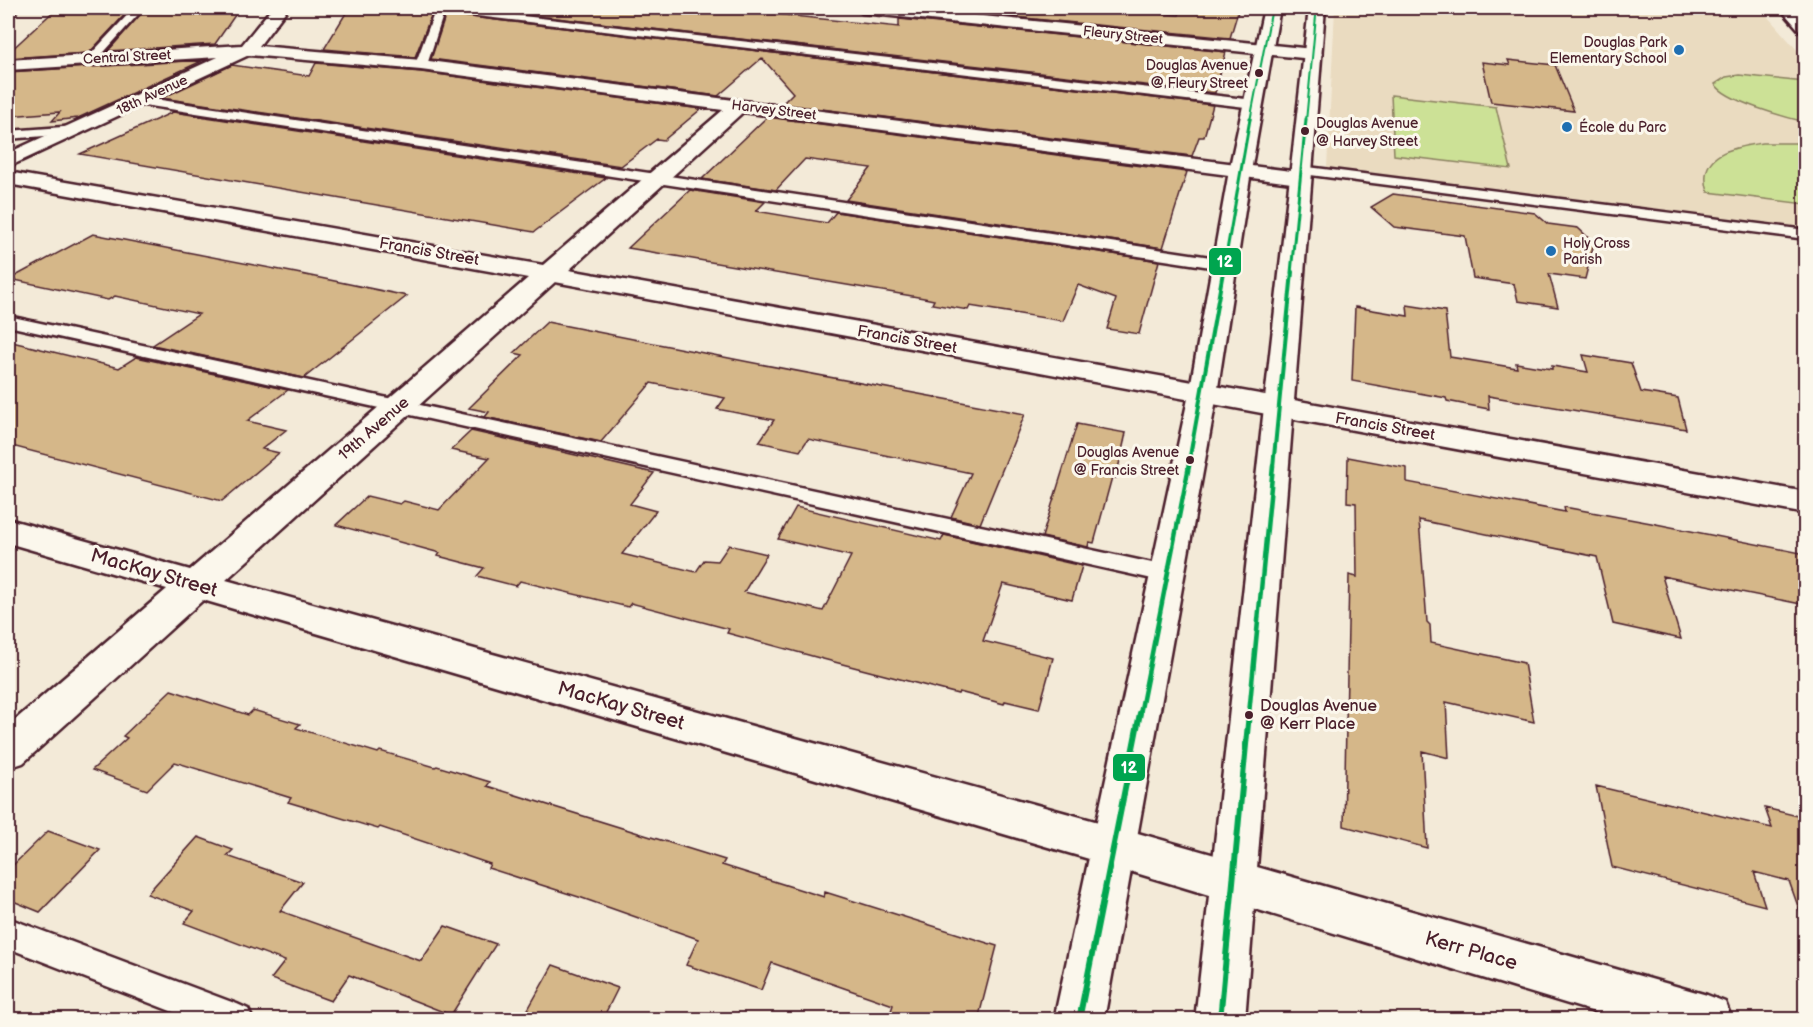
<svg xmlns="http://www.w3.org/2000/svg" width="1813" height="1027" viewBox="0 0 1813 1027" font-family="'Balsamiq Sans',sans-serif">
<style>
.built{fill:#eadbc0}
.green{fill:#cce196;stroke:#8b8060;stroke-width:1.5}
.building{fill:#d5b789;stroke:#4a1f2b;stroke-width:1.5}
.lines{fill:none;stroke-linecap:round;stroke-linejoin:round}
.service-casing{stroke:#4a1f2b;stroke-width:5}
.minor-casing{stroke:#4a1f2b;stroke-width:5}
.tertiary-casing{stroke:#4a1f2b;stroke-width:5}
.service{fill:#fbf7ec;fill-rule:evenodd}
.minor{fill:#fbf7ec;fill-rule:evenodd}
.tertiary{fill:#fbf7ec;fill-rule:evenodd}
.bus-1-far4-casing{stroke:#fbf7ec;stroke-width:4.5}
.bus-1-far3-casing{stroke:#fbf7ec;stroke-width:6}
.bus-1-far2-casing{stroke:#fbf7ec;stroke-width:8}
.bus-1-far1-casing{stroke:#fbf7ec;stroke-width:9}
.bus-1-casing{stroke:#fbf7ec;stroke-width:10}
.bus-1-far4{stroke:#00a54f;stroke-width:2}
.bus-1-far3{stroke:#00a54f;stroke-width:3}
.bus-1-far2{stroke:#00a54f;stroke-width:4}
.bus-1-far1{stroke:#00a54f;stroke-width:4.5}
.bus-1{stroke:#00a54f;stroke-width:6}
.poi-dot{fill:#1f6fb2;stroke:#fbf7ec;stroke-width:2}
.bus-dot{fill:#4a1f2b;stroke:#fbf7ec;stroke-width:2}
.labels{text-anchor:middle;dominant-baseline:central;stroke-width:6;stroke-linejoin:round;paint-order:stroke}
.far-street-label{font-size:14px;fill:#4a1f2b;stroke:#fbf7ec}
.far-poi-label{font-size:14px;fill:#4a1f2b;stroke:#fbf7ec;text-anchor:start}
.bus-label{font-size:14px;fill:#4a1f2b;stroke:#fbf7ec;text-anchor:end}
.street-label{font-size:16px;fill:#4a1f2b;stroke:#fbf7ec}
.near-bus-label{font-size:16px;fill:#4a1f2b;stroke:#fbf7ec;text-anchor:start}
.near-street-label{font-size:20px;fill:#4a1f2b;stroke:#fbf7ec}
.line-badge{stroke:#fbf7ec;stroke-width:2}
.badge-label{font-size:16px;text-anchor:middle;font-weight:bold;fill:#fff}
</style>
<rect width="100%" height="100%" fill="#f3ead8"/>
<filter id="ink" filterUnits="userSpaceOnUse"><feTurbulence type="fractalNoise" baseFrequency=".0167" numOctaves="2"/><feDisplacementMap in="SourceGraphic" scale="12" xChannelSelector="R" yChannelSelector="G"/><feConvolveMatrix kernelMatrix="1 2 1 2 8 2 1 2 1" color-interpolation-filters="sRGB"/></filter>
<g filter="url(#ink)">
<path class="built" d="M1335 8H1760L1805 59V229L1327 168Z
M189 58 198 59 204 63 42 137 8 140V70Z"/>
<path class="green" d="M1739 75 1805 82V122C1785 117 1725 101 1715 84L1726 77Z
M1391 95 1496 107 1511 169 1394 155Z
M1762 143H1805V204L1708 192C1696 153 1734 147 1762 143Z"/>
<path class="building" d="M57 8H131L89 53 8 58V53Z
M146 8H240L215 44 108 51Z
M349 8H434L415 57 324 49Z
M469 8H718L899 27V19L1226 52 1215 93Z
M921 8H1098L1179 15 1182 8H1239L1230 38Z
M446 14 1213 105 1204 137H1199L1192 156 782 104 793 93 762 58 718 96 431 59Z
M204 60 78 118 52 121 60 112 8 116V72Z
M1508 60 1555 65 1574 111 1491 102 1482 62 1510 65Z
M316 63 421 72 701 109 664 140 657 139 621 166 162 98 232 65 309 76Z
M173 112 606 178 534 232 80 154Z
M767 117 1187 172 1163 248 846 200 871 168 805 159 776 190 702 179Z
M690 190 765 202 756 211 827 223 836 212 1159 261 1139 334 1107 329 1116 299 1078 285 1063 321 970 306 968 310 932 304 934 300 924 298 628 248Z
M1393 194 1535 213 1548 224 1578 228 1594 243 1585 279 1549 274 1558 307 1518 301 1514 284 1473 278 1465 236 1394 227 1371 207Z
M93 234 296 273 407 296 304 378 153 345 199 314 115 296 108 300 10 279Z
M1407 305 1445 311 1450 357 1517 368 1516 363 1552 369V366L1588 372 1583 355 1631 363 1641 392 1678 398 1686 429 1488 396 1489 409 1447 401 1446 398 1352 381 1355 307 1408 316Z
M547 322 749 362 1025 414 980 524 951 517 971 473 808 439 800 451 759 442 774 420 717 409 725 398 651 383 601 442 485 417 489 412 469 408 523 355 514 353Z
M8 341 119 368 136 357 288 390 247 421 286 430 262 449 279 453 222 501 8 445Z
M1077 424 1126 433 1116 478 1112 477 1094 543 1089 542 1088 547 1042 537Z
M471 431 654 473 630 504 656 511 622 554 696 572 704 560 718 561 729 545 767 554 744 592 823 611 851 556 778 539 796 507 941 541 944 535 1082 566 1072 600 1003 584 983 641 1053 658 1039 709 1005 701 1004 704 959 692 958 694 823 659 727 633 729 629 631 603 628 607 520 581 516 586 477 576 484 568 438 556 440 553 336 525 367 496 400 504 404 501 439 510 489 458 451 450Z
M1348 457 1407 468V482L1565 512 1564 507 1651 523 1806 554V605L1662 576 1681 639 1613 624 1597 557 1419 520 1427 622 1430 625 1431 643 1524 663 1534 722 1446 702 1449 758 1422 751 1427 848 1344 826 1349 575 1357 577 1356 503 1347 502Z
M171 690 248 715 253 710 300 724 296 728 378 753 380 751 435 767 437 766 490 782 487 786 725 860 722 865 824 897 825 892 997 946 978 1020H888L893 1005 772 963 761 990 686 965 698 939 582 898 488 868 490 864 380 827 378 829 288 802 291 798 175 762 147 790 92 770 127 738 123 736Z
M1596 786 1772 828 1765 808 1806 818V911L1800 912 1789 881 1754 872 1765 906 1612 867Z
M48 831 100 850 40 912 8 899V870Z
M198 837 233 850 227 856 303 882 280 911 421 961 445 926 496 944 451 1015 349 975 331 1001 271 979 285 961 184 923 194 911 147 894Z
M553 965 618 988 602 1020H522Z"/>
<g class="lines">
<g class="service-casing">
<path id="service" d="M134 8H144L96 61H88V57Z
M436 8H454L1254 100 1260 104 1254 108 444 12 427 65 425 67H417L415 65Z
M141 97 1224 259 1232 264 1224 269 137 104V98Z
M77 126 83 130 81 133 8 139V131Z
M1300 166 1806 230V239L1295 173 1293 170Z
M8 316 1166 566 1174 568 1177 574 1174 580 1166 582 8 326Z
M8 918 237 1004 248 1009 253 1020H194L8 948Z"/>
</g>
<g class="minor-casing">
<path id="minor" d="M8 8H18L14 13 8 15Z
M272 8H288L259 46 421 60 1307 173 1310 178 1307 183 1299 184 743 112 569 270 1806 492V514L555 282 226 580 1113 826 1707 995 1725 1002 1732 1020H1621L1113 866 203 600 23 763 8 768V726L167 589 8 543V519L190 570 528 278 8 184V172L543 265 723 110 421 70 249 55 8 167V153L218 57 8 70V60L242 45Z
M854 8H903L1313 49 1319 50 1322 54 1319 58 1313 59 862 13Z
M1780 8H1795L1806 18V33L1800 31Z"/>
</g>
<g class="tertiary-casing">
<path id="tertiary" d="M1264 8H1280L1251 171 1217 394 1104 1020H1054L1189 394 1229 171Z
M1309 8H1325L1245 1020H1195Z"/>
</g>
<use href="#service" class="service"/>
<use href="#minor" class="minor"/>
<use href="#tertiary" class="tertiary"/>
<g class="bus-1-far4-casing">
<path id="bus-1-far4" d="M1250 121 1272 8
M1306 121 1316 16"/>
</g>
<g class="bus-1-far3-casing">
<path id="bus-1-far3" d="M1223 273 1250 119
M1291 273 1306 119"/>
</g>
<g class="bus-1-far2-casing">
<path id="bus-1-far2" d="M1188 467 1223 272
M1273 467 1292 272"/>
</g>
<g class="bus-1-far1-casing">
<path id="bus-1-far1" d="M1140 714 1189 466
M1249 714 1273 466"/>
</g>
<g class="bus-1-casing">
<path id="bus-1" d="M1079 1020 1140 713
M1220 1020 1249 713"/>
</g>
<use href="#bus-1-far4" class="bus-1-far4"/>
<use href="#bus-1-far3" class="bus-1-far3"/>
<use href="#bus-1-far2" class="bus-1-far2"/>
<use href="#bus-1-far1" class="bus-1-far1"/>
<use href="#bus-1" class="bus-1"/>
</g>
</g>
<g class="poi-dot">
<circle cx="1679" cy="50" r="6"/>
<circle cx="1567" cy="127" r="6"/>
<circle cx="1551" cy="251" r="6"/>
</g>
<g class="bus-dot">
<circle cx="1259" cy="73" r="5"/>
<circle cx="1305" cy="131" r="5"/>
<circle cx="1190" cy="460" r="5"/>
<circle cx="1249" cy="715" r="5"/>
</g>
<g class="labels">
<g class="far-street-label">
<text transform="translate(1123 35) rotate(6)">Fleury Street</text>
<text transform="translate(127 57) rotate(-3)">Central Street</text>
<text transform="translate(152 95) rotate(-25)">18th Avenue</text>
<text transform="translate(774 110) rotate(7)">Harvey Street</text>
</g>
<g class="far-poi-label">
<text x="1667" y="42" text-anchor="end">Douglas Park<tspan x="1667" dy="16">Elementary School</tspan></text>
<text x="1579" y="127">École du Parc</text>
<text x="1563" y="243">Holy Cross<tspan x="1563" dy="16">Parish</tspan></text>
</g>
<g class="bus-label">
<text x="1248" y="65">Douglas Avenue<tspan x="1248" dy="18">@ Fleury Street</tspan></text>
<text x="1316" y="123" text-anchor="start">Douglas Avenue<tspan x="1316" dy="18">@ Harvey Street</tspan></text>
<text x="1179" y="452">Douglas Avenue<tspan x="1179" dy="18">@ Francis Street</tspan></text>
</g>
<g class="street-label">
<text transform="translate(429 252) rotate(10)">Francis Street</text>
<text transform="translate(907 340) rotate(10)">Francis Street</text>
<text transform="translate(1385 427) rotate(10)">Francis Street</text>
<text transform="translate(374 429) rotate(-41)">19th Avenue</text>
</g>
<g class="near-bus-label">
<text x="1260" y="706">Douglas Avenue<tspan x="1260" dy="18">@ Kerr Place</tspan></text>
</g>
<g class="near-street-label">
<text transform="translate(154 573) rotate(16)">MacKay Street</text>
<text transform="translate(621 706) rotate(16)">MacKay Street</text>
<text transform="translate(1471 951) rotate(16)">Kerr Place</text>
</g>
</g>
<g class="line-badge">
<rect x="1208" y="247" width="34" height="29" rx="6" fill="#00a54f"/>
<rect x="1112" y="753" width="34" height="29" rx="6" fill="#00a54f"/>
</g>
<g class="badge-label">
<text x="1225" y="267">12</text>
<text x="1129" y="773">12</text>
</g>
<rect width="1813" height="1027" fill="none" stroke="#fbf7ec" stroke-width="30"/>
<rect x="15" y="15" width="1783" height="997" fill="none" stroke="#4a1f2b" stroke-width="2" filter="url(#ink)"/>
</svg>
